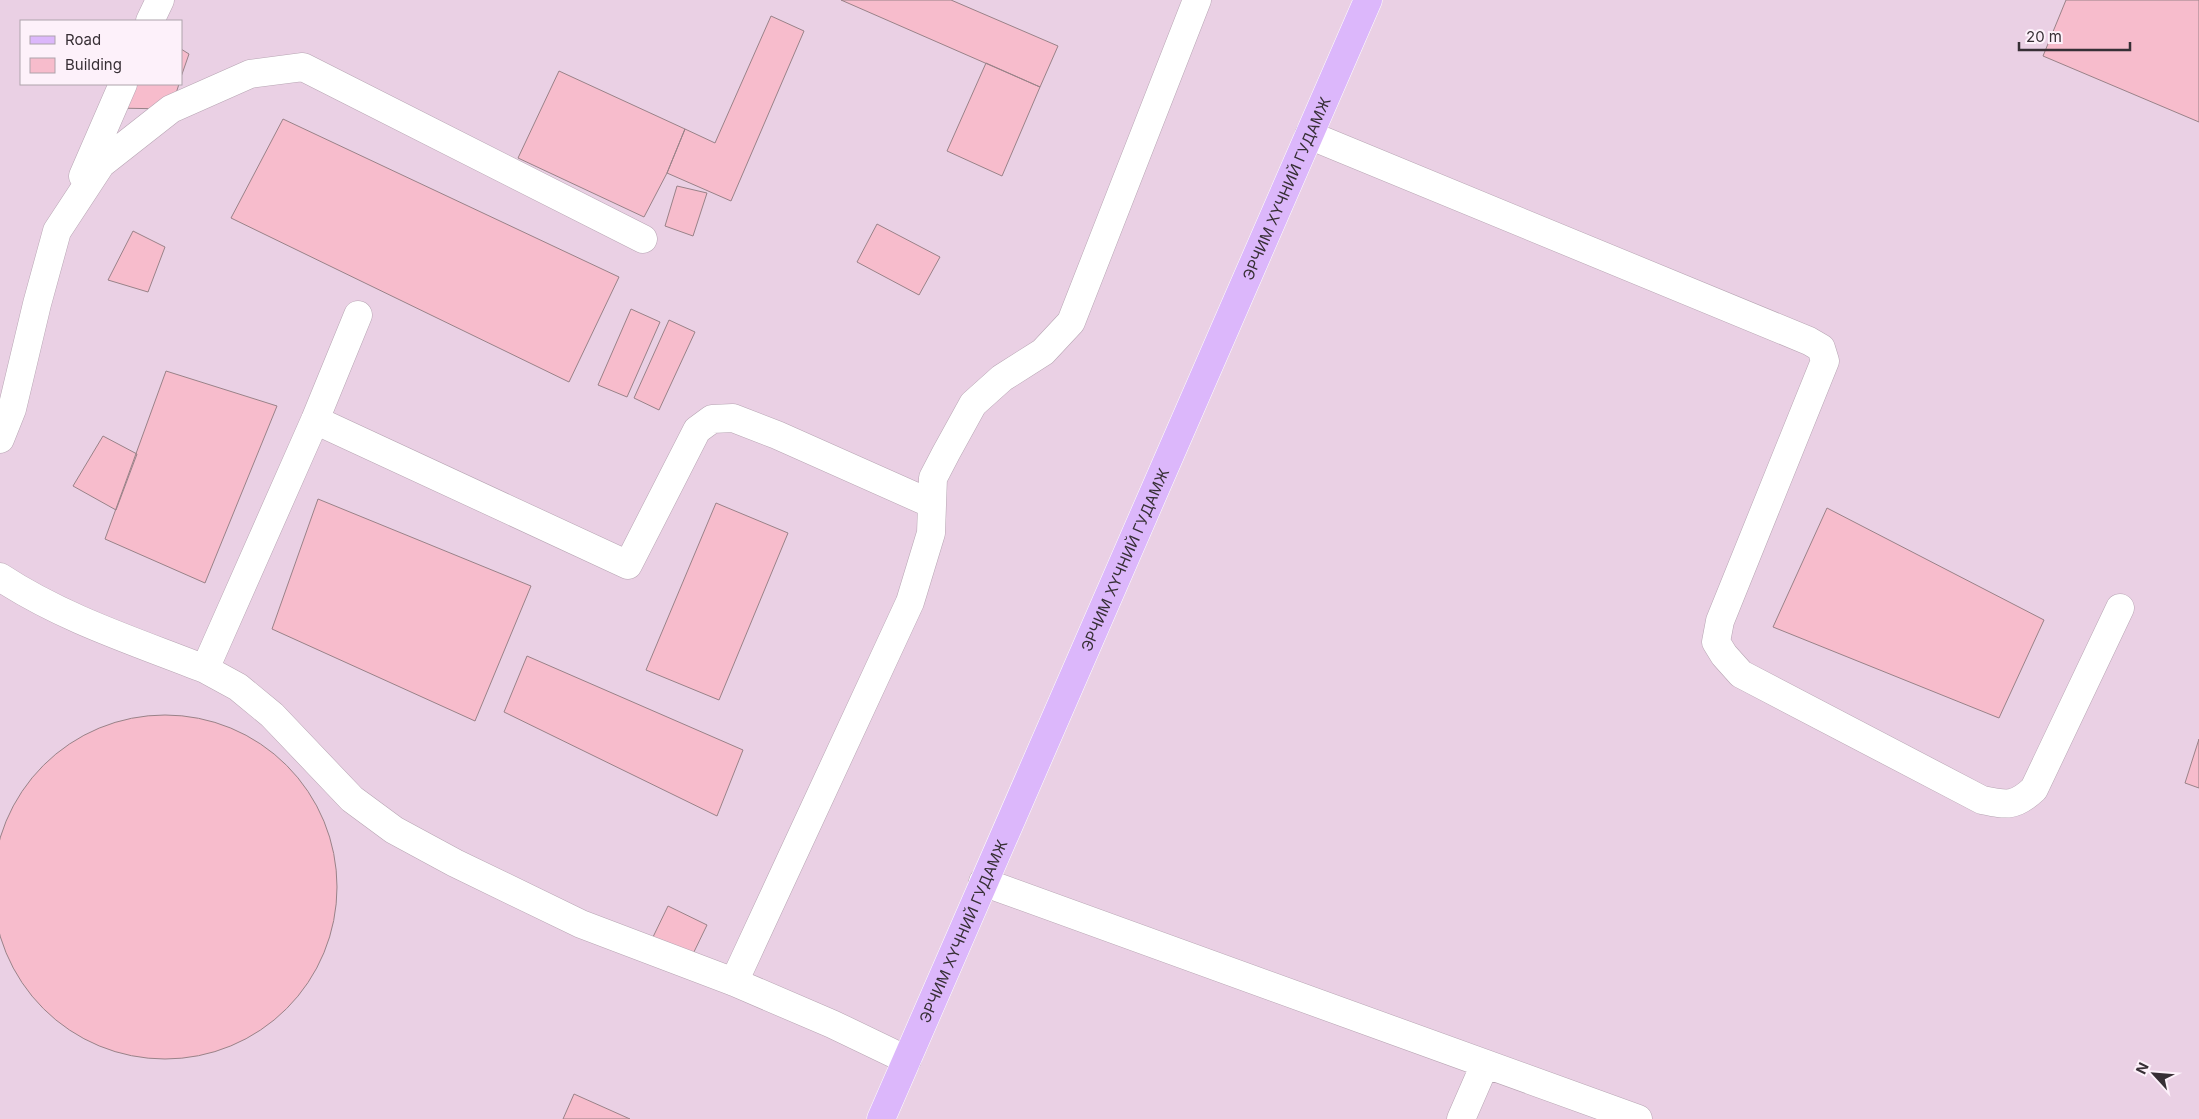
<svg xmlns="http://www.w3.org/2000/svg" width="2199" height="1119" viewBox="0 0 2199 1119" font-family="Inter,sans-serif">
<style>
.built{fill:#ead0e4;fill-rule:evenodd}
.building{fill:#f7bccc;stroke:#998288}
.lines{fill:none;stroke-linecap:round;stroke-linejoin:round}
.minor-casing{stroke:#b7a5b3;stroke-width:29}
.major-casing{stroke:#fff;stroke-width:29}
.minor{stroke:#fff;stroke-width:28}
.major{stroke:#dcb7fb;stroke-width:28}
.labels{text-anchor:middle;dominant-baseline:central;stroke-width:4.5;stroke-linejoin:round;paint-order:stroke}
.street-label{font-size:15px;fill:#372f35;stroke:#fdf1fa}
</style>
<rect width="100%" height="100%" fill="#f5e1f0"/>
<path class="built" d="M0 0H2199V1119H0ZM21 21H181V84H21Z"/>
<path class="building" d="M841 0H951L1058 46 1040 87Z
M2066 0H2199V122L2043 56Z
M771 16 804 31 731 201 667 173 685 129 715 143Z
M181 49 189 54 181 77Z
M986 63 1040 87 1002 176 947 151Z
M559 71 685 129 667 173 644 217 518 158Z
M131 84H179L171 109 112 108Z
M283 119 619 277 569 382 231 218Z
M677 186 707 193 693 236 665 226Z
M877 224 940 257 919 295 857 262Z
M133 231 165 247 148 292 108 280Z
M631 309 660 322 627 397 598 385Z
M669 320 695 332 659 410 634 398Z
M166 371 277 406 205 583 105 539Z
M103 436 137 454 116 510 73 486Z
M318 499 531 586 475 721 272 629Z
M716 503 788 533 719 700 646 670Z
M1827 508 2044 620 1999 718 1773 627Z
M527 656 743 750 717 816 504 712Z
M-7 887a172 172 0 1 1 344 0a172 172 0 1 1-344 0Z
M2199 739V788L2185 783Z
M668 906 707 925 692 956 653 937Z
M574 1094 630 1119H563Z"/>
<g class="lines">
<g class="minor-casing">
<path id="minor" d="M150 21 160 0
M1309 135 1809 341 1821 348 1825 361 1720 621 1716 642 1724 655 1741 674 1982 800C2007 805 2015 807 2034 789L2120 608
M83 176 123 84
M358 315 315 420 205 669 238 687 272 715 352 799 394 830 455 863 581 924 734 982 832 1024 907 1060
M315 420 628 565 697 430 712 419 733 418 777 435 932 504
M0 439 12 409 37 304 57 231 101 164 171 109 250 74 303 67 643 239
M0 577C64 619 134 641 205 669
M983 882 1638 1119
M734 982 910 602 931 533 933 478 946 453 973 404 1002 378 1043 352 1071 322 1197 0
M1461 1119 1485 1064"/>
</g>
<g class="major-casing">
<g id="major">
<path id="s1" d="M881 1119 1368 0"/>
</g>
</g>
<use href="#minor" class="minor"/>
<use href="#major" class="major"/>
</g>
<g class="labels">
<g class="street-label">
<text stroke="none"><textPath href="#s1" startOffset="1015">ЭРЧИМ ХҮЧНИЙ ГУДАМЖ</textPath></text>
<text stroke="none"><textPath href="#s1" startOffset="610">ЭРЧИМ ХҮЧНИЙ ГУДАМЖ</textPath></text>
<text stroke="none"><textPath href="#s1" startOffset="205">ЭРЧИМ ХҮЧНИЙ ГУДАМЖ</textPath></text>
</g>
</g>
<rect x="20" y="20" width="162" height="65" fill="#fdf1fa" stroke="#aea3ab"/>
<rect x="30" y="36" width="25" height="8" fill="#dcb7fb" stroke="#aea3ab"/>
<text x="65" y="45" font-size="15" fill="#372f35">Road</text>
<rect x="30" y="58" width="25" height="15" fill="#f7bccc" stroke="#aea3ab"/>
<text x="65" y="70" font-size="15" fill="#372f35">Building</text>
<g transform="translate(2154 1074) rotate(296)" stroke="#fdf1fa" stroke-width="4" paint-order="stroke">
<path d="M0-4L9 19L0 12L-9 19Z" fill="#372f35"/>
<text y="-8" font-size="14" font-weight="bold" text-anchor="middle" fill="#372f35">N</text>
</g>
<path d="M2019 42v8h111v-8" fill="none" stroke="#372f35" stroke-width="2.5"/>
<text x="2026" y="42" font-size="15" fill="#372f35" stroke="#fdf1fa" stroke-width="4" paint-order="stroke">20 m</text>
</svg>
